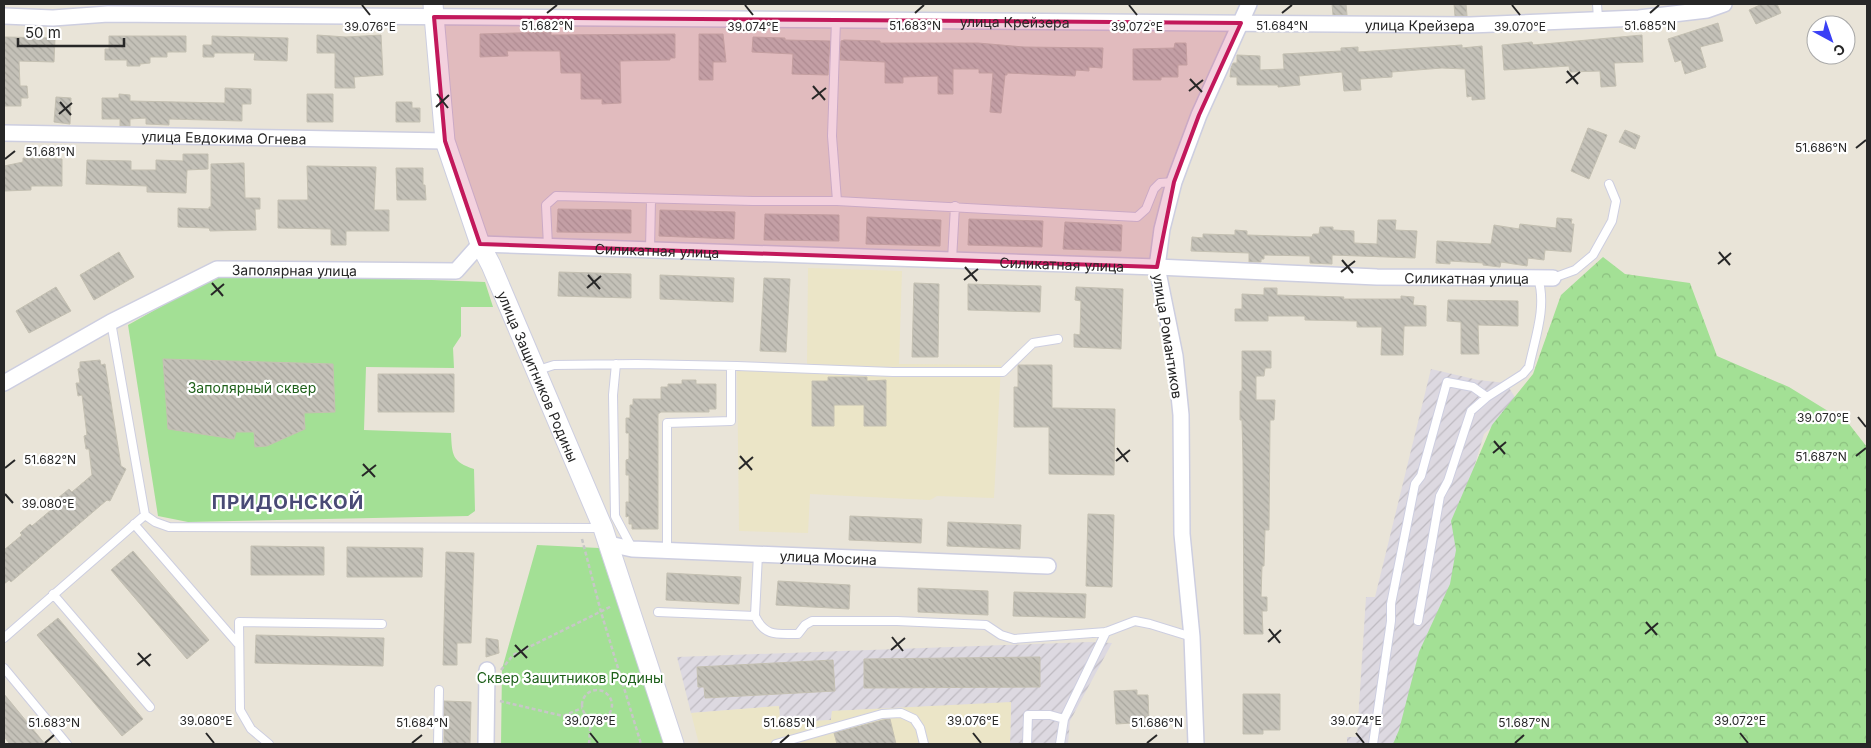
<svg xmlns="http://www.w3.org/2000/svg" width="1871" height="748" viewBox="0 0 1871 748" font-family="Inter,sans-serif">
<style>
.industrial{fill:url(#industrial-furrows)}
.education{fill:#ebe5c7}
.forest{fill:url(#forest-crowns)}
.park{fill:#a3e095}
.building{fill:url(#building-back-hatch);stroke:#c4c0b2}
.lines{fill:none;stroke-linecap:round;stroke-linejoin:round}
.service-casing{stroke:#cdcee0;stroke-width:10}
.minor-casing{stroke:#cdcee0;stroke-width:18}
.tertiary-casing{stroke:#cdcee0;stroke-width:21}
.path{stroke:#c7c7c7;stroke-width:2.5;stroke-dasharray:4 2.5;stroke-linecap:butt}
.service{stroke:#fff;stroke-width:8}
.minor{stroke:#fff;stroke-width:15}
.tertiary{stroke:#fff;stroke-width:19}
.marked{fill:#c2185b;fill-opacity:0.2;stroke:#c2185b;stroke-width:4;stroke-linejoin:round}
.ticks{fill:none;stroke:#272727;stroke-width:2}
.labels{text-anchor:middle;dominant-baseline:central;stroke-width:4.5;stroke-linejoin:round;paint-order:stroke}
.street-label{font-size:14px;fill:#272727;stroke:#fff}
.park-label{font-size:14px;fill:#1e601a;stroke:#fff}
.district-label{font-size:19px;font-weight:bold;letter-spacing:1px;fill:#494a75;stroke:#fff}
.ticks-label{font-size:12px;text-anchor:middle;fill:#272727;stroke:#fff;stroke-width:4.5;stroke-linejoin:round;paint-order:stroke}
</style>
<defs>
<pattern id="industrial-furrows" width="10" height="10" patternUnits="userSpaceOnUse" patternTransform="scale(1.25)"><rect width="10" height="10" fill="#ddd9e1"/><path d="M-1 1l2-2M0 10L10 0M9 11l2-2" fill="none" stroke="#bebac1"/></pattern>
<pattern id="forest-crowns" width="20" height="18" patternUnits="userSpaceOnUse" patternTransform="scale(1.25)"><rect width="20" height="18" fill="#a3e095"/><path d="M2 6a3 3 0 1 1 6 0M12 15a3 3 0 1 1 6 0" fill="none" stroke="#8cc080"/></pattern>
<pattern id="building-back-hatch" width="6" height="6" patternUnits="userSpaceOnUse" patternTransform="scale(1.25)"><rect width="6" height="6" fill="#c4c1b8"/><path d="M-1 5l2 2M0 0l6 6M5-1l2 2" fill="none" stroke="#a8a69e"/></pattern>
</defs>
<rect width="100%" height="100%" fill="#e9e4d8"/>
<path class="industrial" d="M1431 369 1478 380 1506 383 1518 402 1484 434 1467 491 1454 599 1397 744H1347V737H1357L1366 597H1375Z
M1089 642 1112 643 1070 721 1068 744H1010L1011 703 832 711 831 720 780 723 779 706 691 713 677 657Z"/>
<path class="education" d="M808 268 902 271 899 364 1001 365 994 498 937 496 930 500 810 494 808 533 739 531 737 362 807 364Z
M1011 702 1010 744H699L691 713 779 706 780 723 831 720 832 711Z"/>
<path class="forest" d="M1603 257 1625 274 1690 283 1717 356 1789 387 1849 424 1867 447V744H1393L1399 730 1419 652 1450 584 1456 550 1451 521 1492 425 1533 374 1561 295Z"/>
<path class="park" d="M223 272 485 282 493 307H461V336L453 348 454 368 366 367 364 430 451 433C452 455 452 462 474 469L475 511 468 516 188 522 158 516 128 325Z
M537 545 599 548 664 744H501L502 669Z"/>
<path class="building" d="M1332 4H1346L1347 15H1333Z
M1454 4H1466L1467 16H1455Z
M1762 4H1777L1781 13 1756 24 1749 10Z
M1718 23 1723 41 1700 47 1706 67 1685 74 1681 60 1675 62 1668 39Z
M551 32V35L675 34V58H670V60L620 61 621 103 602 104V99H581V73H561L560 51H507L508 56 480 57V34Z
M699 34H723L726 62H713V80H699Z
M317 35 346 37 381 35 383 75 354 77 355 88H335V53H317Z
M1642 35 1643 62 1614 63 1616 86 1601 87 1600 71 1570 72 1569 66 1504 70 1502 45 1532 42 1533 45Z
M109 36H186V52H167V57H150V63L140 64V66H127V60H105V49H109Z
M212 36 288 38 287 61 254 60 255 53H214V57H203V45H212Z
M4 37 55 38 54 62 19 61 20 86H27L28 98H21V106H4Z
M753 37 785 38V40L830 41 828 75 792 74 793 54 752 52Z
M844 40 880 41V43H978L1024 47 1103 48 1102 68 1089 67V71L1076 70 1075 76 1007 73V75H1005L1001 113 990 112 993 73H979V69H953V94H938V76L903 77V83H885V62L840 60 841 41Z
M1175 43H1186L1187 65H1178V77H1161V80H1133V49L1174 48Z
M1462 45V48L1482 46 1485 99 1472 100V96L1467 97 1465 69 1442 68 1392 72V77L1360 79 1361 90 1344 91 1342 72 1299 76 1300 85 1278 87V85H1237V77H1230L1231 68 1233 63H1237V55L1260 56V70L1284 69 1283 54 1341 51V48L1358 47V52Z
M225 88 251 89V104H242V121L169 119V125L146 124V118L130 119V126H120V119H102V98H119V94L130 95V101L225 103Z
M307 94H333V122H307Z
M56 97 71 98 70 124 54 122Z
M396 102H412V108H420V122H396Z
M1588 128 1607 135 1589 179 1571 171Z
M1625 130 1640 136 1635 149 1619 142Z
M183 154H208V169L187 170 186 193 147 192V186L86 184 87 160 131 161V170H156V160L183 161Z
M23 158 62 159V186H31V190L4 191V166L23 162Z
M244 163 245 198H260V209H255L256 230 210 231 209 228 178 227V208L209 209V207H211V164Z
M307 166 376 167 374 210H389V231H346V245H331V229L278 228V200H308Z
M396 168H423V185H425L426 200H397Z
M558 209 631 210V233L557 232Z
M660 210 735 212 734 239 659 236Z
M765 214 839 215V241L764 240Z
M867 217 941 220 940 246 866 244Z
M1557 218 1572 219 1571 224H1574L1571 252 1545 250 1544 260 1528 258 1527 266 1501 262 1500 267 1483 265V263L1450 261V264L1436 263 1437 241 1491 244 1494 225 1519 229 1520 224 1556 228Z
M969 219 1043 221 1042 247 968 245Z
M1378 220H1396L1395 230 1417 231 1415 258 1332 255V264L1310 263V256L1264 255V259H1261V262H1249V253L1191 251 1192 237 1203 238V234L1235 235V230L1247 231V235L1312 237 1313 234H1319L1320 227H1333V230L1354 231V243L1377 244Z
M1065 222 1122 225 1121 251 1063 249Z
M119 252 134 277 94 300 80 275Z
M559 272 631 274V298L558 296Z
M660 275 734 278 733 302 660 299Z
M764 278 790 279 786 352 760 351Z
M914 283 939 284 938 357H912Z
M968 284 1041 286 1040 312 968 310Z
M56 287 71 311 29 333 16 311Z
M1076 287 1123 289 1121 349 1074 347V334L1080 335 1081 301 1075 300Z
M1264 288H1277V295L1344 297 1343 299H1401V296L1414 297 1413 305 1426 306V326H1404L1403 355H1381L1382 327H1357V321L1305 320V316H1268V321H1235V309H1242V294L1264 295Z
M1448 300 1518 301V326L1478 325 1479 354H1461V322L1447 321Z
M1242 351H1271V368H1265L1264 376H1256V400H1275L1274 420H1270L1269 530H1265L1264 566H1262L1261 597H1267V611H1262L1263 634H1244L1243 461 1242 420H1240V391H1242Z
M163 359 333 364 335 412 304 413 305 429 267 446 255 447 254 432H236L234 439 168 429Z
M100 360 101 365 105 364 121 466 126 469 110 501 107 500 11 582 9 580 4 584V550L22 535 20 533 30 524 32 526 51 510V509L61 501 58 498 69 489 72 492 92 475 89 449H86L84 436 87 435 82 395 78 396 76 383H80L78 369 80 368V362Z
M1018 365H1052V408L1115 409 1114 475 1049 474V427H1014V387H1018Z
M378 374H454V412H378Z
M828 377H867V381L886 380V426H864V405H834V426H812V381H828Z
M682 380H696V384H716V409H709V412H661L658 414V529H632V524H629V516L626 517V502H629V475H626V460L629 459V433H626V418H630V405H633V399H661V387H668V384H682Z
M1088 514 1114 515 1112 587 1086 586Z
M850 516 922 519 921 543 849 540Z
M948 522 1021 525 1020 549 947 546Z
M251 546 324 547V575H251Z
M347 547 423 548 422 577H347Z
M133 551 209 640 187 659 111 570Z
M446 552 474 553 471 643H457V665H443Z
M667 573 741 577 739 604 666 600Z
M778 581 850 585 849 609 776 605Z
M918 588 988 591V615L918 612Z
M1014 592 1086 594 1085 618 1013 616Z
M58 618 143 719 122 736 37 635Z
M256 635 384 638 383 666 255 663Z
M486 638 498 640 499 653 486 657Z
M1040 657V687L864 688V659Z
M833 660 835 691 705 698 704 687H698L697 667Z
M1137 690V695H1148L1149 722 1116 724 1114 691Z
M4 694 45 744H10L4 737Z
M1243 694H1280V730H1263V734H1243Z
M444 701 471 702 470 744H444Z
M890 719 896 744H837L834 733 883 720Z"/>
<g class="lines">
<g class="service-casing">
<path id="service" d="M1597 4 1598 18
M836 20 832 136 837 201
M548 246 546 205 556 196 753 201H837L1137 217 1146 209 1154 189 1160 183 1174 182
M650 250 651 199
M952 260 955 206
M1553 278 1575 270 1593 255 1612 221 1616 201 1609 184
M616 364 613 395 615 516 632 548
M535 371 554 365 637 364 737 366 893 372H1003L1033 343 1058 339
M145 515 155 522 169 527 603 528
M134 524 239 645
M667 550V423L731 421V366
M53 594 150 707
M658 612 755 616 758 554
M755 616C765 637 777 634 798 634L805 625 812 621H897L986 625 1001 635 1014 639 1106 632 1135 621 1150 624 1192 637
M1418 621 1440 496 1448 481 1471 411 1487 397 1523 374 1529 367C1535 338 1547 307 1538 278
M4 638 145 515 111 322
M4 668 67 744
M269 744 251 729 240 710 239 622 382 624
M438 744 439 690
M776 744 882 714 901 713 914 719 920 728 924 744
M1027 744 1028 715H1050L1064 719
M1060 744 1064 719 1106 632
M1373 744 1391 621V604L1415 484 1421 476 1447 382 1473 387 1487 397"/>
</g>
<g class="minor-casing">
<g id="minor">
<path id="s1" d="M4 16 53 18 108 14 1470 25 1639 18 1707 10 1724 4"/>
<path id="s2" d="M4 133 445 141"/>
<path id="s3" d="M4 383 111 322 217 269 456 271 480 244 1157 267 1377 277 1553 278"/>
<path id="s4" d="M609 544 632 549 1048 566"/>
<path d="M486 744 487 670"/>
<path d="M1196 744 1192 637 1182 534 1181 415 1175 356 1157 267 1162 229 1174 182 1199 115 1249 4"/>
</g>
</g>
<g class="tertiary-casing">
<g id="tertiary">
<path id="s5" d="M433 4 445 141 480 244 491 265 603 528 674 744"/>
</g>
</g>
<path class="path" d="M582 539 601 612 641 744
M501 670 513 655 612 606
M582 705a15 15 0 1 1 30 0a15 15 0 1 1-30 0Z
M500 701 563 716 582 708
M589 744 591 718"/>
<use href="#service" class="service"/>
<use href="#minor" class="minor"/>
<use href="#tertiary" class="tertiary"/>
</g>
<path class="marked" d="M434 17 1241 23 1199 115 1174 182 1157 267 480 244 445 141Z"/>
<path class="ticks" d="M362 5 370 15M745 5 753 15M1129 5 1137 15M1512 5 1520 15M547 13 557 5M915 13 924 5M1282 13 1292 5M1650 13 1659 5M1567 71 1578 84M1190 79 1202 92M1566 83 1580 72M813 86 825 100M1189 91 1203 80M437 94 448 108M812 99 826 88M60 102 71 115M436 107 449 95M59 114 72 103M1856 148 1866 140M5 159 15 151M1719 252 1730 265M1342 260 1353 273M1718 264 1731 253M965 267 977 281M1341 272 1355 261M588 275 600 289M964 280 978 269M212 283 223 296M587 288 601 276M211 295 224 284M1858 417 1866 427M1494 441 1505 454M1117 448 1128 462M1493 453 1506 442M740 456 752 470M1856 456 1866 448M1116 461 1130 450M363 464 375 477M5 468 15 460M739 469 753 457M362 476 376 465M5 494 13 503M1646 622 1657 635M1269 629 1280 643M1645 634 1658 623M892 637 903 651M1268 642 1281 630M515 645 527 658M891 650 905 638M138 653 150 666M514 657 528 646M137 665 151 654M206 733 214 743M590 733 598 743M973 733 981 743M1356 733 1364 743M1740 733 1748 743M45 743 54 735M412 743 422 735M780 743 789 735M1147 743 1157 735M1515 743 1524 735"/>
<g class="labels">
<g class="street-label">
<text stroke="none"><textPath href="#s1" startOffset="1011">улица Крейзера</textPath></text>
<text stroke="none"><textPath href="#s1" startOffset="1416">улица Крейзера</textPath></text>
<text stroke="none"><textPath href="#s2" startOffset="220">улица Евдокима Огнева</textPath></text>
<text stroke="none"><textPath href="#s3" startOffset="694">Силикатная улица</textPath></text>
<text stroke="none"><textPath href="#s3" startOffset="1099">Силикатная улица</textPath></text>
<text stroke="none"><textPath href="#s3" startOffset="319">Заполярная улица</textPath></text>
<text stroke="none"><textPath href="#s3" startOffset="1504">Силикатная улица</textPath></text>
<text transform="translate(1168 336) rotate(81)">улица Романтиков</text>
<text stroke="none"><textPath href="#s5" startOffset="391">улица Защитников Родины</textPath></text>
<text stroke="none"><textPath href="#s4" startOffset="220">улица Мосина</textPath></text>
</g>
<g class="park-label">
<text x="252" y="387">Заполярный сквер</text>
<text x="570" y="677">Сквер Защитников Родины</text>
</g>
<g class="district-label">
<text x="288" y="502">ПРИДОНСКОЙ</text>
</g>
</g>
<g class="ticks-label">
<text x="547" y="30">51.682°N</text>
<text x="915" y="30">51.683°N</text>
<text x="1282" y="30">51.684°N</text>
<text x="1650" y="30">51.685°N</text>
<text x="753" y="31">39.074°E</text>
<text x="370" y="31">39.076°E</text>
<text x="1137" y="31">39.072°E</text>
<text x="1520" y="31">39.070°E</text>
<text x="1821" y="152">51.686°N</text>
<text x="50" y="156">51.681°N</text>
<text x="1823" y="422">39.070°E</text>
<text x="1821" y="461">51.687°N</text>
<text x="50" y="464">51.682°N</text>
<text x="48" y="508">39.080°E</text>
<text x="206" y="725">39.080°E</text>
<text x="590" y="725">39.078°E</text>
<text x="973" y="725">39.076°E</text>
<text x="1356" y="725">39.074°E</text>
<text x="1740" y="725">39.072°E</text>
<text x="54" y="727">51.683°N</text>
<text x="422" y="727">51.684°N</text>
<text x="789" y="727">51.685°N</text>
<text x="1157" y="727">51.686°N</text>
<text x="1524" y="727">51.687°N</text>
</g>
<rect width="1871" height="748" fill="none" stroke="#272727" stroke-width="10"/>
<g transform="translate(1831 40) rotate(140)"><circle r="24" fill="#ffffff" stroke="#a9a9a9"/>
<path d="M0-4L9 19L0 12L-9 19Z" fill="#3a40f5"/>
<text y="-8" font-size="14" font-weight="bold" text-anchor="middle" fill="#272727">С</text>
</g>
<path d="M18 38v8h106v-8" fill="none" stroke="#272727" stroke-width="2.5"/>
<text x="25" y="38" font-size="15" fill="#272727" stroke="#ffffff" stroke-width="4" paint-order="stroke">50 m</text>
</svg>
